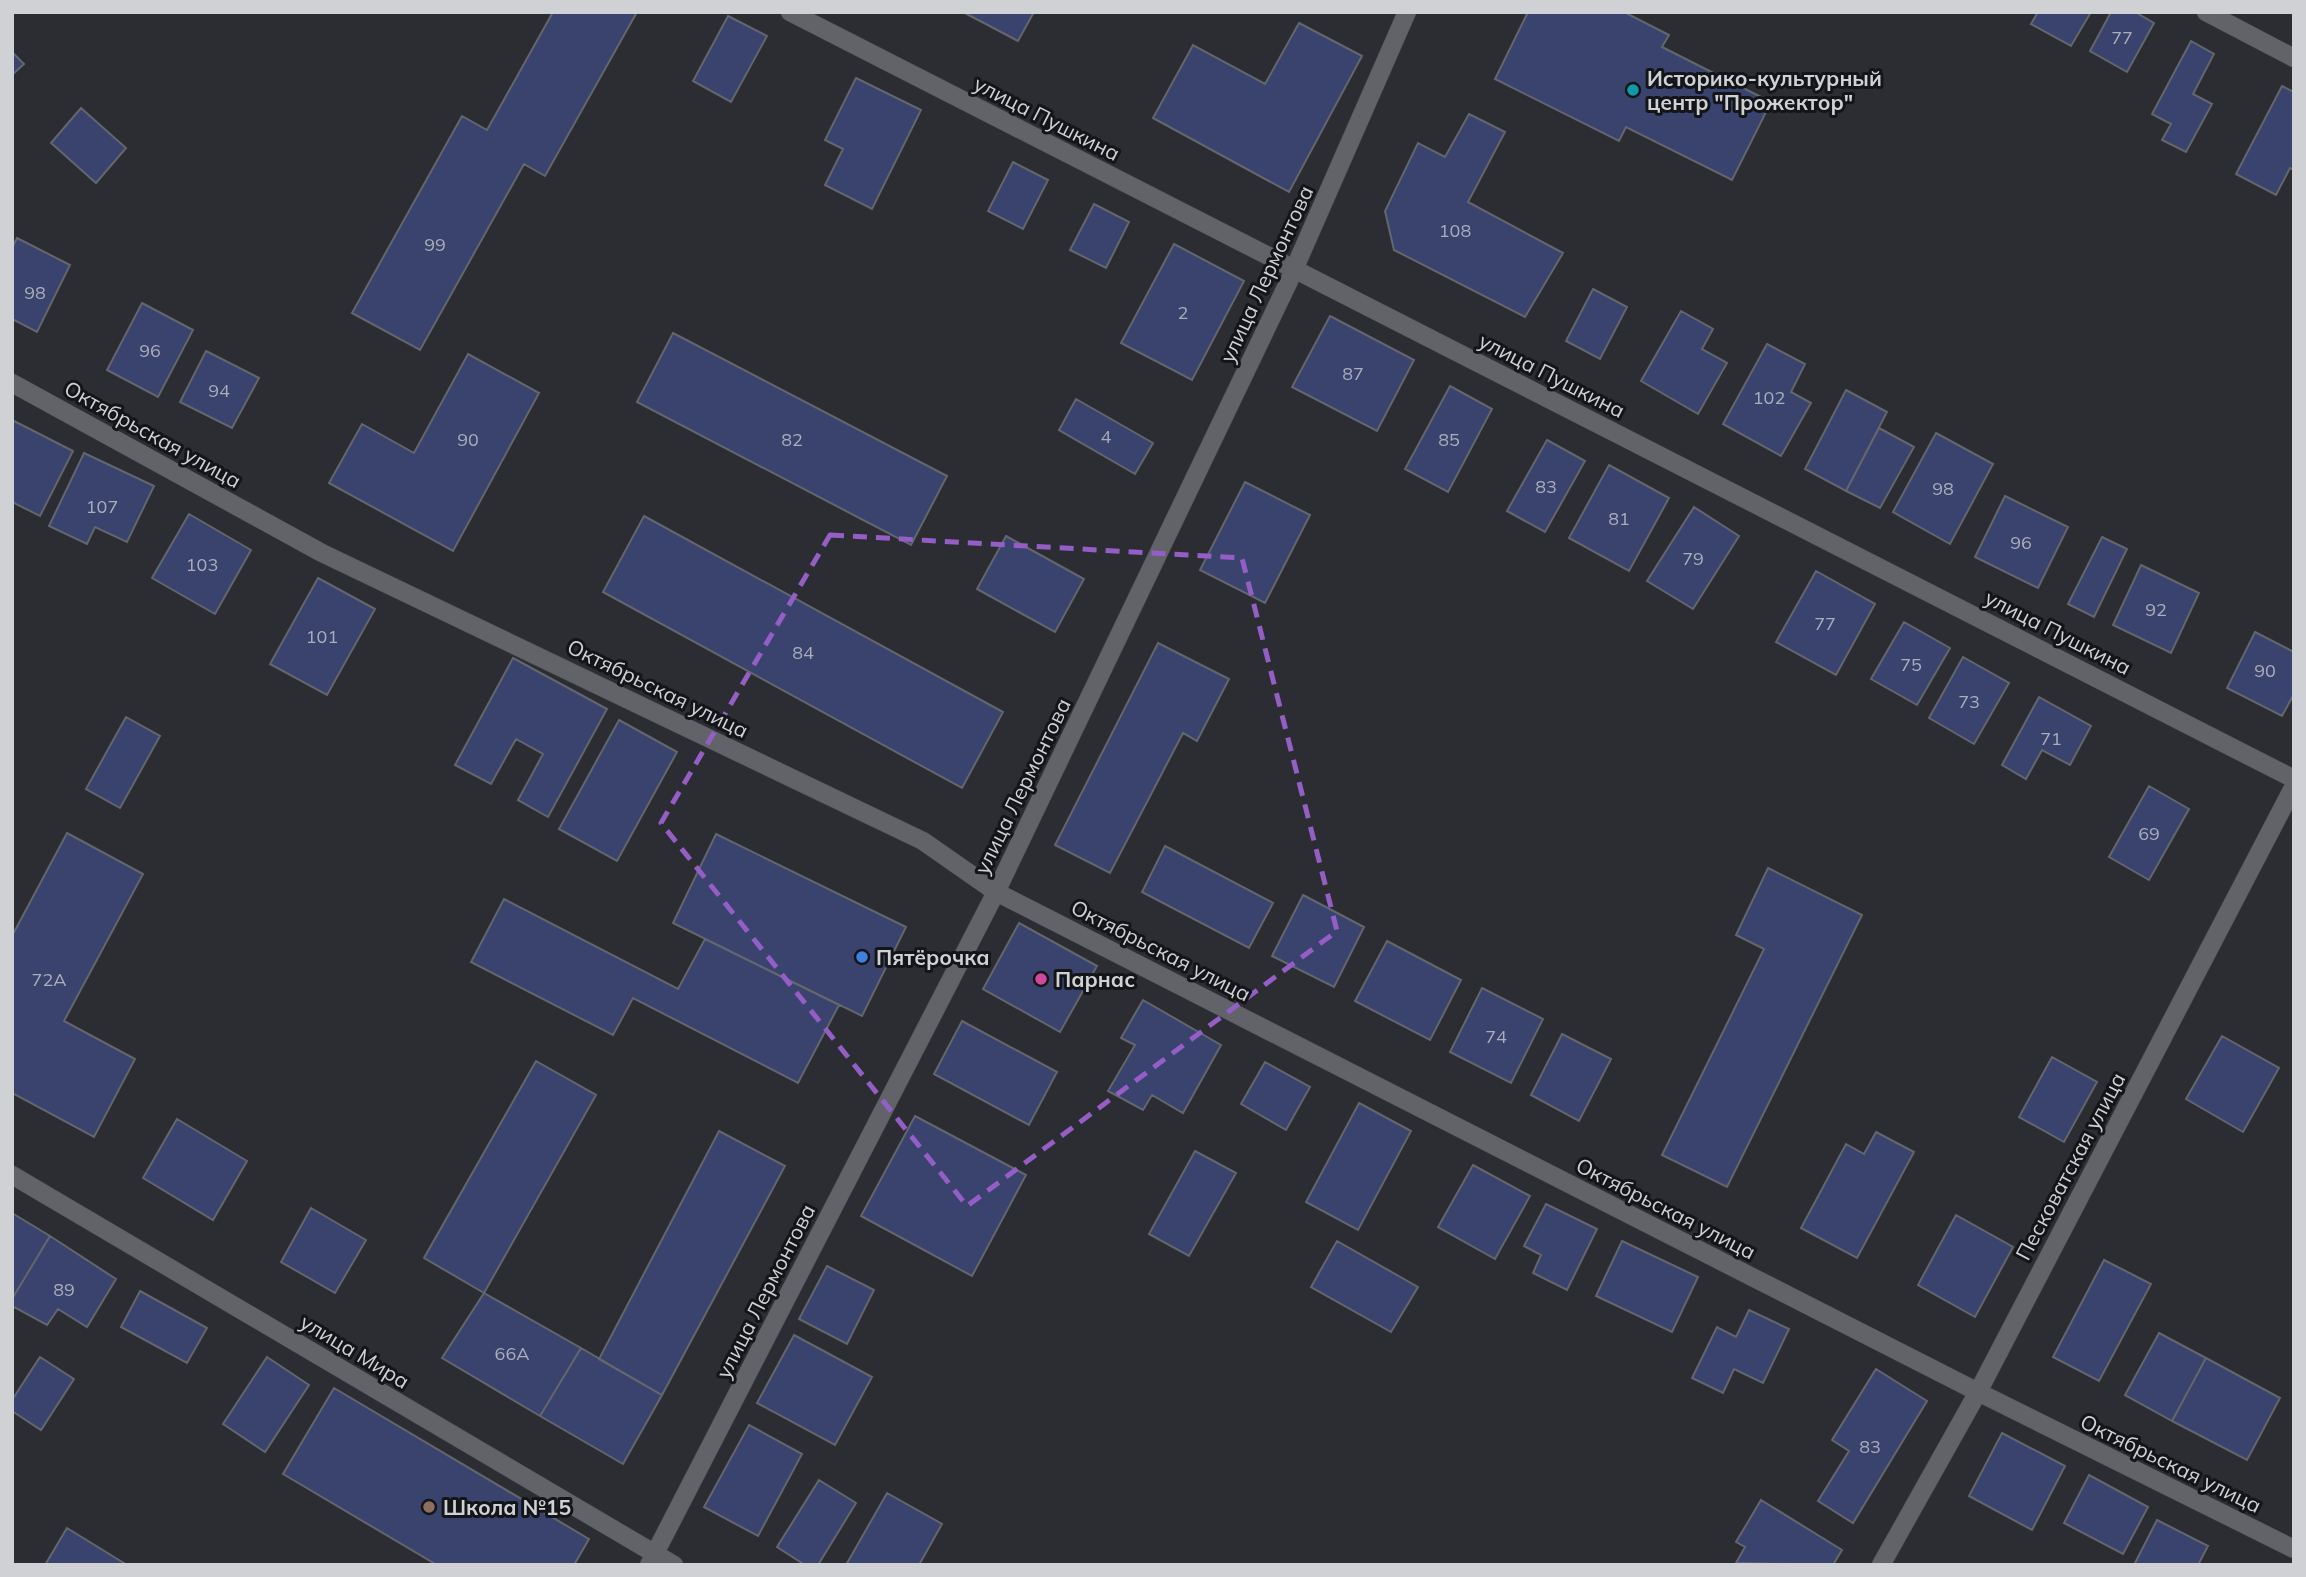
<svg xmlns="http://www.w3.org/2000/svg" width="2306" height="1577" viewBox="0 0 2306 1577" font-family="Mulish,sans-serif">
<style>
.building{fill:#39436d;stroke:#64666d;stroke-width:2}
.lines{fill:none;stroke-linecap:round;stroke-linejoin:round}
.minor-casing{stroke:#494a4e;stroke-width:19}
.tertiary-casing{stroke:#494a4e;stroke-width:19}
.secondary-casing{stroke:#494a4e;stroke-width:19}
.minor{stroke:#616369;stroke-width:18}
.tertiary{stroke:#616369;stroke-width:18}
.secondary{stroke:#616369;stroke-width:18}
.marked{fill:none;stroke:#945ec6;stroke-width:5;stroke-dasharray:14 9;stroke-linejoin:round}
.culture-dot{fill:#0f9aa8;stroke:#141518;stroke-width:2.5}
.shop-dot{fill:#3f7fe0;stroke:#141518;stroke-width:2.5}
.hotel-dot{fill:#d1479c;stroke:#141518;stroke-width:2.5}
.education-dot{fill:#8d6e63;stroke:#141518;stroke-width:2.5}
.labels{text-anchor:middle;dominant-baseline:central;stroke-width:6;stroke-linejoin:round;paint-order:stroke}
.number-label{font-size:18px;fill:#aaaebb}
.poi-label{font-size:21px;font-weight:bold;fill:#d0d1d5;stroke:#141518;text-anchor:start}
.street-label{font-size:21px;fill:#d0d1d5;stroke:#141518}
</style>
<rect width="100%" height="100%" fill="#2b2d33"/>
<path class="building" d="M553 12H637L545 176 524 164 420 350 352 313 462 116 487 130Z
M963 12H1034L1018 41Z
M1528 12H1624L1669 35 1662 47 1771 102 1732 180 1626 127 1619 141 1495 79Z
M2038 12H2091L2071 46 2031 24Z
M2111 12H2135L2154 23 2127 72 2090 51Z
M728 16 767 36 731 102 693 81Z
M1299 23 1362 56 1289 192 1153 118 1193 45 1265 84Z
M2191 41 2214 54 2193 94 2212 104 2186 152 2162 140 2171 124 2152 114Z
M12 52 24 64 12 75Z
M856 78 921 110 872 209 825 185 843 149 825 140Z
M2282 86 2294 92V170L2290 168 2276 195 2236 174Z
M81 108 126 148 96 183 51 143Z
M1469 114 1505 132 1468 202 1563 253 1525 317 1394 250 1385 211 1418 143 1445 157Z
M1013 162 1048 180 1023 229 988 211Z
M1094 204 1129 222 1106 268 1070 250Z
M17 238 70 265 37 332 12 319V248Z
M1174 244 1244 281 1192 380 1121 343Z
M1593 289 1627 307 1600 359 1566 341Z
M142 303 193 330 158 397 107 370Z
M1681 311 1713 329 1702 349 1727 363 1698 414 1641 381Z
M1330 316 1414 360 1377 431 1292 387Z
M673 333 947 476 911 545 637 402Z
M1767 344 1805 364 1791 392 1811 403 1781 456 1723 424Z
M206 351 259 378 232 428 180 402Z
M468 354 539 393 453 551 329 483 362 424 414 453Z
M1450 386 1492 409 1448 492 1405 469Z
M1846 390 1887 412 1846 491 1805 469Z
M1076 399 1153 443 1135 474 1059 430Z
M12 420 73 451 40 516 12 502Z
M1879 428 1914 447 1880 508 1846 491Z
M1936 433 1993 464 1950 544 1893 512Z
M1547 440 1585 461 1545 532 1507 511Z
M84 453 154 486 127 542 95 527 87 544 49 526Z
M1609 465 1669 498 1629 571 1569 538Z
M1245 482 1310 515 1265 603 1200 570Z
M2005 496 2068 527 2038 588 1975 557Z
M1694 507 1739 536 1693 609 1647 581Z
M189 514 251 550 215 614 152 578Z
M644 516 1003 712 962 788 603 592Z
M1006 536 1084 579 1055 632 977 589Z
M2102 537 2127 549 2094 617 2068 604Z
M2141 565 2199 593 2171 653 2113 625Z
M1816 571 1875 604 1836 675 1776 642Z
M318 578 375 609 327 695 270 664Z
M1904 622 1950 648 1917 705 1871 679Z
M2255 632 2294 652V694L2282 716 2227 688Z
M1158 643 1229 679 1197 741 1183 733 1110 873 1055 845Z
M1963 657 2009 683 1974 744 1929 718Z
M513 658 607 709 548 817 518 800 543 754 516 739 491 784 455 765Z
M2039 697 2091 726 2070 765 2042 750 2026 779 2002 765Z
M126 717 160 736 120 808 86 789Z
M619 720 677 752 617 861 559 829Z
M2149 786 2189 809 2149 880 2109 857Z
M67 833 143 874 64 1021 135 1059 94 1137 12 1093V936Z
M716 834 906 927 862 1016 673 923Z
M1165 846 1273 903 1249 948 1142 892Z
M1768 868 1862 915 1727 1187 1662 1155 1764 949 1736 935Z
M1303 895 1364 927 1334 987 1272 956Z
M504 899 678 989 705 939 839 1005 798 1083 633 998 613 1035 471 962Z
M1019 923 1097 966 1060 1032 983 989Z
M1387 941 1461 980 1430 1040 1355 1001Z
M1482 988 1543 1019 1511 1083 1450 1052Z
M1143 1000 1221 1045 1183 1113 1152 1095 1143 1110 1108 1091 1135 1045 1121 1038Z
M962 1021 1057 1072 1029 1125 934 1074Z
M1562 1034 1611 1059 1579 1121 1531 1095Z
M2222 1036 2279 1068 2243 1132 2186 1099Z
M2052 1057 2097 1082 2064 1142 2019 1117Z
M536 1061 596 1095 484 1293 424 1258Z
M1265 1062 1310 1087 1286 1130 1241 1104Z
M1359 1103 1411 1131 1358 1230 1306 1202Z
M915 1116 1026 1175 972 1276 861 1216Z
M177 1119 247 1161 213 1220 143 1178Z
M719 1131 785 1166 662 1395 599 1359Z
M1876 1132 1914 1152 1857 1258 1801 1228 1846 1144 1864 1154Z
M1195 1151 1236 1173 1189 1256 1149 1234Z
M1473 1165 1530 1196 1495 1259 1438 1227Z
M1546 1204 1597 1229 1567 1290 1533 1273 1541 1255 1524 1246Z
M311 1208 366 1240 335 1293 281 1262Z
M12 1213 50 1236 12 1299Z
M1956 1215 2013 1247 1975 1317 1918 1285Z
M50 1236 116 1279 87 1327 58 1309 47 1325 12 1306V1299Z
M1337 1241 1418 1287 1391 1332 1311 1287Z
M1622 1241 1698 1277 1672 1332 1596 1296Z
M2104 1260 2151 1284 2099 1381 2053 1357Z
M827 1266 874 1290 847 1344 799 1319Z
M140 1291 207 1328 187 1363 121 1327Z
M484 1293 581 1348 540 1416 442 1358Z
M1749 1310 1789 1329 1763 1383 1734 1369 1723 1393 1692 1378 1717 1327 1736 1337Z
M2159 1333 2206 1358 2172 1421 2125 1395Z
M794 1335 872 1377 835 1445 757 1403Z
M581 1348 662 1395 623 1464 540 1416Z
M40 1357 74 1379 41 1430 12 1411V1400Z
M267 1357 309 1385 265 1452 223 1424Z
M2206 1358 2280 1398 2247 1460 2172 1421Z
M1876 1369 1927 1401 1853 1523 1818 1501 1849 1451 1832 1440Z
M334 1388 589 1539 574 1565H437L283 1474Z
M749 1425 802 1454 758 1536 704 1507Z
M2002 1433 2065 1466 2032 1530 1969 1496Z
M2089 1475 2148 1507 2123 1554 2064 1523Z
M819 1480 856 1503 818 1565H805L777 1547Z
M887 1493 942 1524 919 1565H846Z
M1761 1500 1842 1550 1833 1565 1736 1563 1745 1547 1736 1542Z
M2157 1520 2208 1546 2198 1565H2134Z
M67 1528 127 1565H45Z"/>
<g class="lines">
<g class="minor-casing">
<path id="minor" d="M2206 12 2294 58
M1881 1565 1978 1392 2294 786"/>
</g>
<g class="tertiary-casing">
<path id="tertiary" d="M790 12 2294 779
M12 383 322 553 923 841 996 892 1978 1392 2294 1549
M12 1175 674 1565"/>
</g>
<g class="secondary-casing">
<path id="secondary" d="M649 1565 996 892 1289 281 1407 12"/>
</g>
<use href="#minor" class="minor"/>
<use href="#tertiary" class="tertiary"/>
<use href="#secondary" class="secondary"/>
</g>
<path class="marked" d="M830 535 1242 558 1337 931 967 1206 661 823Z"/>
<circle class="culture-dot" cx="1633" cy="90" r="7"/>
<circle class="shop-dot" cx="862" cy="957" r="7"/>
<circle class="hotel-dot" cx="1041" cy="979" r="7"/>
<circle class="education-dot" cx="429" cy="1507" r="7"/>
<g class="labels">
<g class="number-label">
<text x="2122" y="37">77</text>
<text x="1455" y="230">108</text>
<text x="435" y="244">99</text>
<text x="35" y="292">98</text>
<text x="1183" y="312">2</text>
<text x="150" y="350">96</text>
<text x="1353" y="373">87</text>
<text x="219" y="390">94</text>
<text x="1769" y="397">102</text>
<text x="1106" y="436">4</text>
<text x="468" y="439">90</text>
<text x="792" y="439">82</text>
<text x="1449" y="439">85</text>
<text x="1546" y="486">83</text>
<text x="1943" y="488">98</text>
<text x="102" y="506">107</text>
<text x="1619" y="518">81</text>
<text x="2021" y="542">96</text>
<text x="1693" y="558">79</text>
<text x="202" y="564">103</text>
<text x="2156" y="609">92</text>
<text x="1825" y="623">77</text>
<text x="322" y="636">101</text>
<text x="803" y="652">84</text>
<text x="1911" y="664">75</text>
<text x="2265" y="670">90</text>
<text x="1969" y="701">73</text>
<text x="2051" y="738">71</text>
<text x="2149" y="833">69</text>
<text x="49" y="979">72А</text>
<text x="1496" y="1036">74</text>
<text x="64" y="1289">89</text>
<text x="512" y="1353">66А</text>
<text x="1870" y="1446">83</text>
</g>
<g class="poi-label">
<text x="1647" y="78">Историко-культурный<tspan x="1647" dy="24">центр "Прожектор"</tspan></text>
<text x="876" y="957">Пятёрочка</text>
<text x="1055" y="979">Парнас</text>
<text x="443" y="1507">Школа №15</text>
</g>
<g class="street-label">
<text transform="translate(1047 118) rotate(27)">улица Пушкина</text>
<text transform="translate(1266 274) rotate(-65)">улица Лермонтова</text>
<text transform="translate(1552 375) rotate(27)">улица Пушкина</text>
<text transform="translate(153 434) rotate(29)">Октябрьская улица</text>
<text transform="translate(2058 632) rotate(27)">улица Пушкина</text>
<text transform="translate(658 688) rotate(26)">Октябрьская улица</text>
<text transform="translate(1022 786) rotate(-64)">улица Лермонтова</text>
<text transform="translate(1161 950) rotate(27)">Октябрьская улица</text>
<text transform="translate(2070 1166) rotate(-62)">Песковатская улица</text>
<text transform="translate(1666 1208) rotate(27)">Октябрьская улица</text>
<text transform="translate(765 1291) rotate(-63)">улица Лермонтова</text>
<text transform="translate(355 1351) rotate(31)">улица Мира</text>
<text transform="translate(2171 1463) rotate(26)">Октябрьская улица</text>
</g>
</g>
<rect width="2306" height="1577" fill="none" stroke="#d0d1d5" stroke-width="28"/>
</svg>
